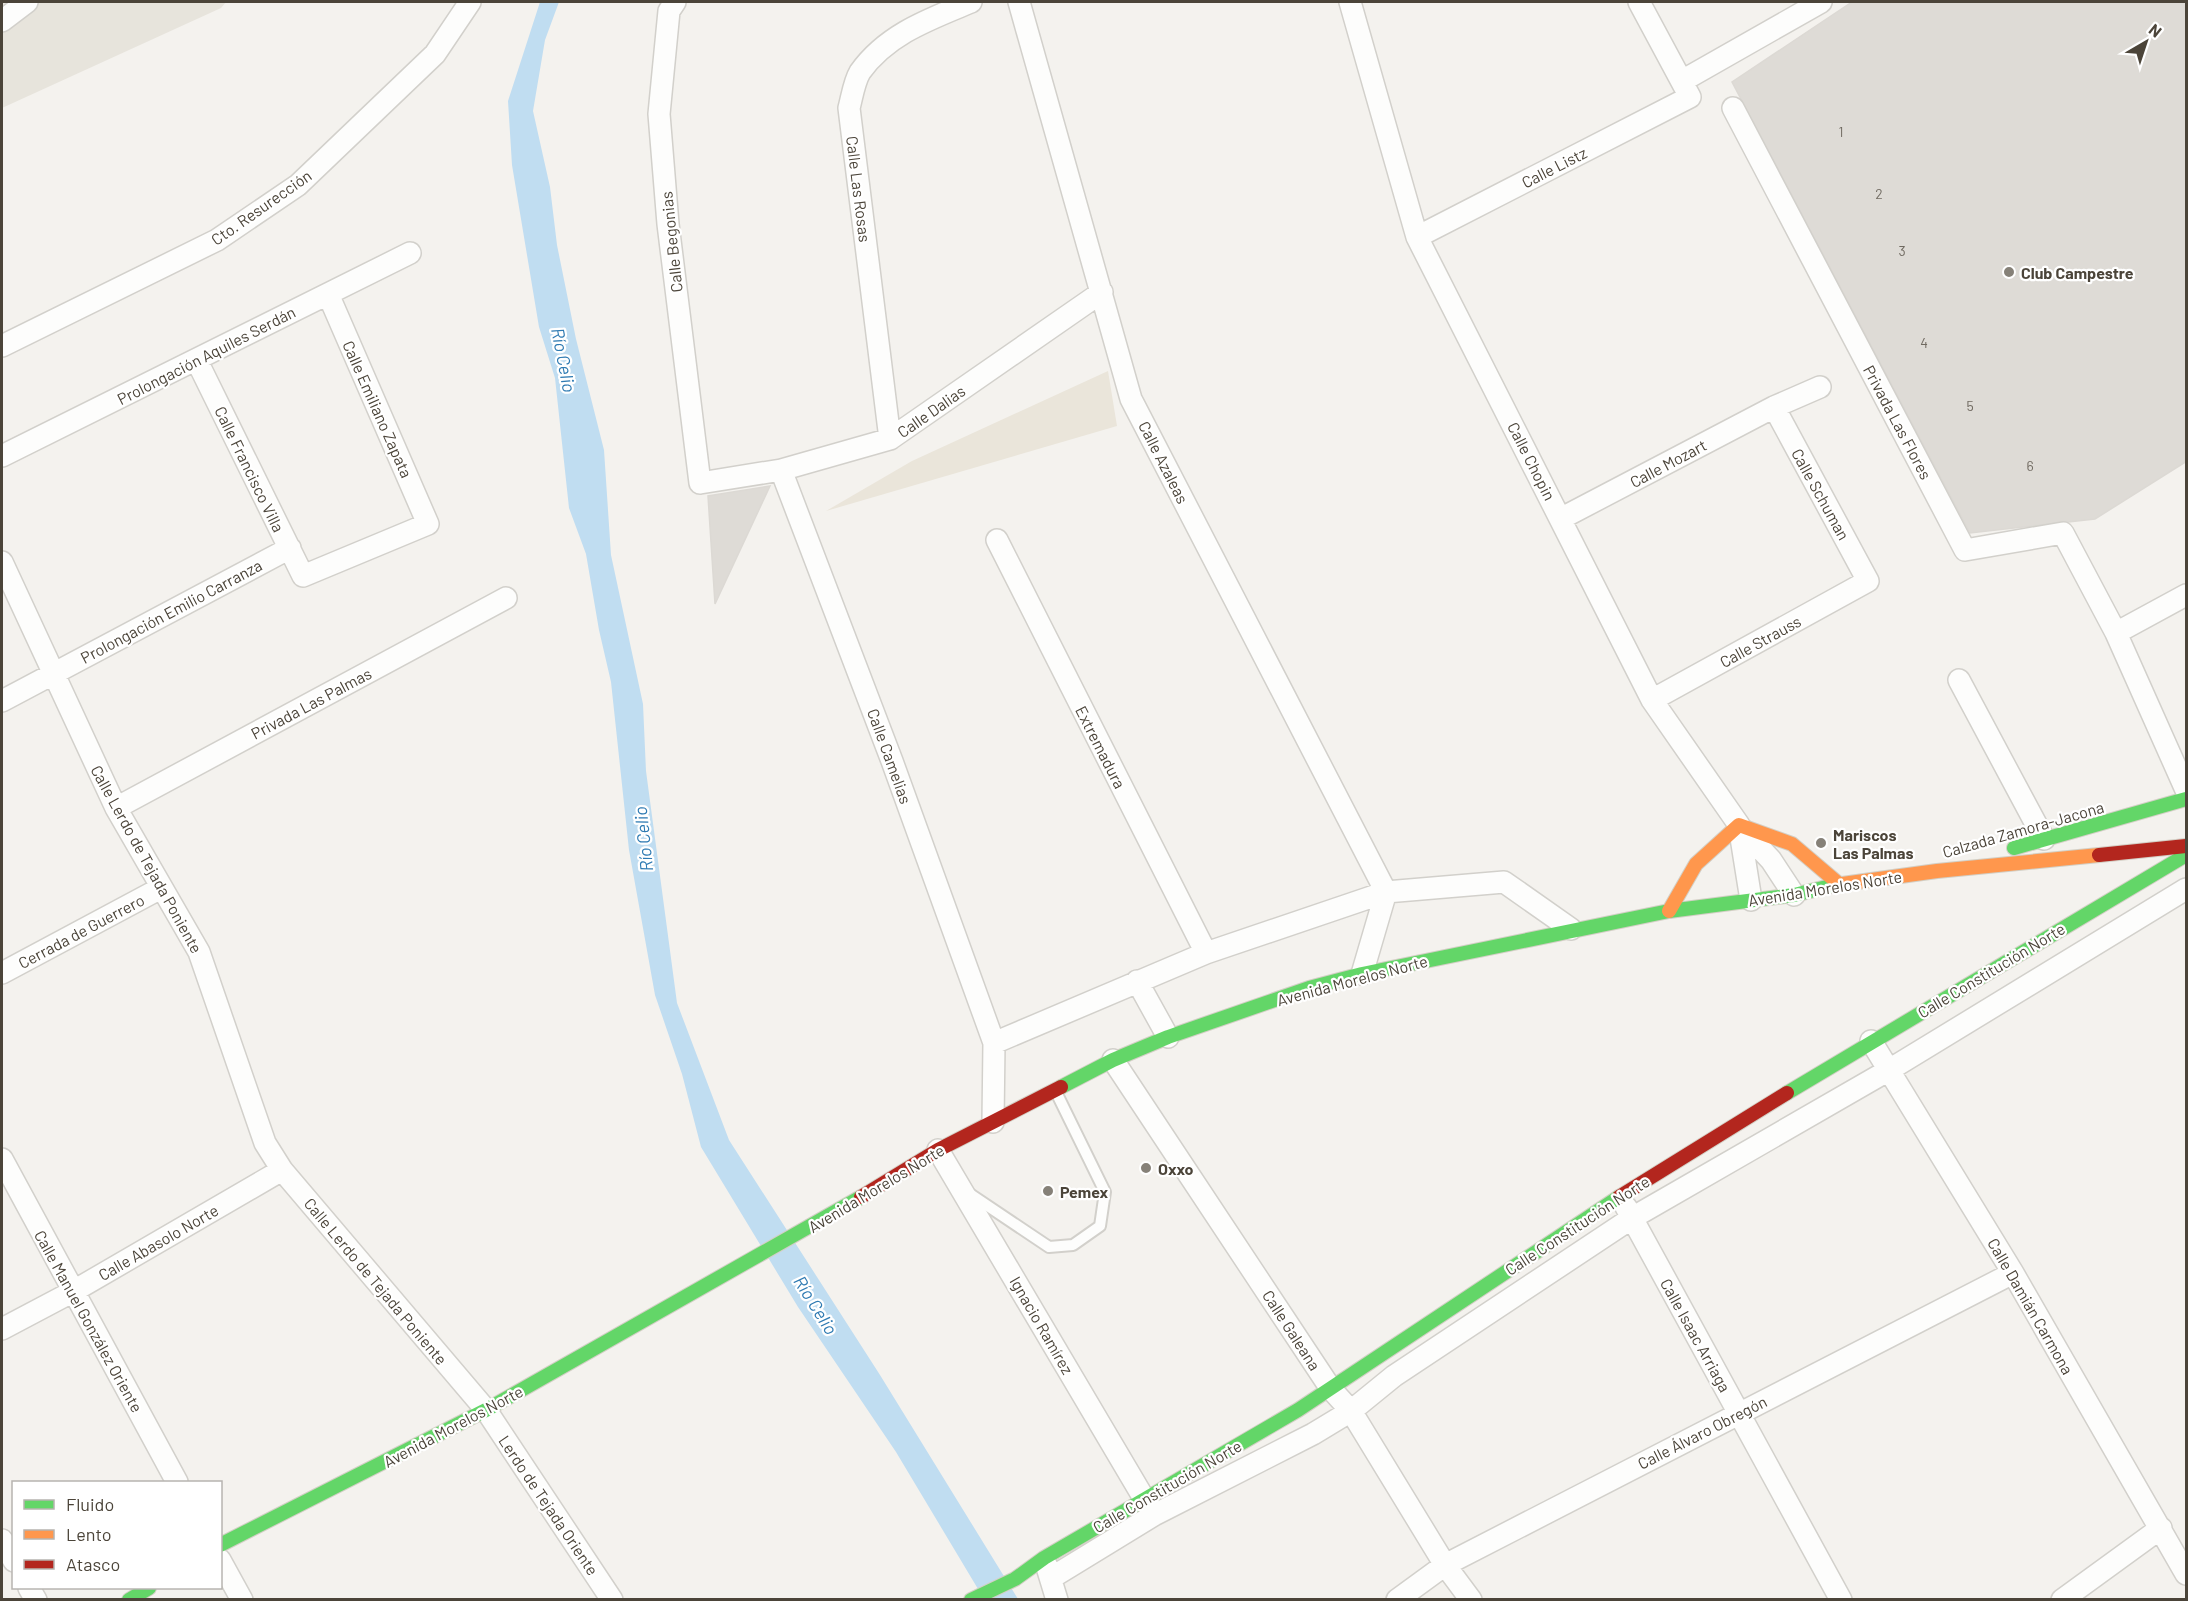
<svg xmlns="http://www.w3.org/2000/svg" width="2188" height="1601" viewBox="0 0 2188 1601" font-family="Barlow,sans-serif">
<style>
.residential{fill:#e7e4dc}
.education{fill:#eae5da}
.water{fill:#c0ddf1}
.building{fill:#dedbd6;stroke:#dcd9d4;stroke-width:1.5}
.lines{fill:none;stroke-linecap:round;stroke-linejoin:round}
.lane-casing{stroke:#d2d0cb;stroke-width:14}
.street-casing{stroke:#d2d0cb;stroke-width:24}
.fast-casing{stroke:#d3cfc5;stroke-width:16}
.slow-casing{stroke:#d3cfc5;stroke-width:16}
.jam-casing{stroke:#d3cfc5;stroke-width:16}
.lane{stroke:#fdfdfc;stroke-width:10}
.street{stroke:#fdfdfc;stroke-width:21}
.fast{stroke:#63d668;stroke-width:14}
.slow{stroke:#ff974d;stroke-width:14}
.jam{stroke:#b3261e;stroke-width:14}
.poi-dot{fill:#868178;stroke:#fff;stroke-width:2}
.labels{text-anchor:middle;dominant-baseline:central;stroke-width:4.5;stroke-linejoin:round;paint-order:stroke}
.number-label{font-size:14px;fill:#706a61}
.street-label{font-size:16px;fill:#4b4439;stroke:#fff}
.poi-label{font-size:16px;font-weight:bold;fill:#4b4439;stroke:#fff;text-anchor:start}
.water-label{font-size:18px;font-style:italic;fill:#2e7ab2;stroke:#fff}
</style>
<rect width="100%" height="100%" fill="#f4f2ee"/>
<path class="residential" d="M2 2H226L221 8 2 108Z"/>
<path class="education" d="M1108 371 1117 426 826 511 912 461Z"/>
<path class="water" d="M540 2H559L545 40 533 111 550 187 557 245 576 339 604 450 611 555 643 704 646 771 677 1003 729 1140 880 1375 1018 1599H984L896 1452 798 1307 701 1147 682 1074 655 995 629 850 611 682 599 630 586 554 569 508 555 378 539 327 512 165 508 101Z"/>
<path class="building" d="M1852 2H2187V461L2095 519 1970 533 1732 82Z
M770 486 715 604 708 496Z"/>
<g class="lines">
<g class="lane-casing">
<path id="lane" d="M967 1192 1049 1247 1073 1245 1100 1226 1105 1192 1056 1092"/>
</g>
<g class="street-casing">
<path id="street" d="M675 2 669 11 659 114 668 224 700 483 781 470 890 439 1102 292
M1019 2 1131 399 1386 892
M1350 2 1417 237 1652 700 1739 825 1751 900
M2 21 27 2
M1682 81 1821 2
M1733 108 1965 550 2063 533 2116 633 2186 790
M1417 237 1690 97 1639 2
M2 346 217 240 298 185 435 54 470 2
M197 361 303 576 428 524 328 294
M890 439 849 108C852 97 854 82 860 72 887 34 930 19 971 2
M2 456 410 253
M781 470 892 761 994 1043 993 1122
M1562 518 1774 407 1820 387
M997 540 1206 953
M2 562 116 808 199 952 265 1143 282 1170 486 1410 612 1600
M2116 633 2186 595
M1959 680 2044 839
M1652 700 1868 581 1774 407
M2 701 290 548
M116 808 506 598
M1743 830 1771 860 1794 895
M2 973 161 888
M1362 974 1386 892
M1137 981 1168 1037
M1871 1041 2013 1273 2186 1574
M994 1043 1206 953 1386 892 1504 882 1571 929
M1113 1060 1331 1389 1351 1411 1445 1565 1471 1600
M938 1150 1152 1512
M2 1159 177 1482
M1626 1207 1841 1600
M2 1329 72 1292 282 1170
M2 1540 14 1561
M220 1560 242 1600
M1046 1564 1057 1600
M1051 1578 1154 1515 1313 1434 1351 1411 1394 1376 1632 1218 1889 1070 2186 889
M29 1588 36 1600
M1397 1600 1445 1565 2013 1273
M2062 1600 2161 1528"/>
</g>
<g class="fast-casing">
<path id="fast" d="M2014 848 2186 799
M1061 1087 1113 1060 1168 1037 1309 988 1362 974 1669 911 1794 895 1835 885
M1787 1093 2186 855
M220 1545 486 1410 861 1197
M129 1600 149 1588
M971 1600 1015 1579 1044 1558 1298 1410 1619 1197"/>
</g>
<g class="slow-casing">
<path id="slow" d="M1835 885 1937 871 2099 855
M1669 911 1696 864 1739 825 1792 844 1839 884"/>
</g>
<g class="jam-casing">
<path id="jam" d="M2099 855 2186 846
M861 1197 938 1150 1061 1087
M1619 1197 1787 1093"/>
</g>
<use href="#lane" class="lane"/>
<use href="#street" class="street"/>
<use href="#fast" class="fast"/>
<use href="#slow" class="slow"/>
<use href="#jam" class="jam"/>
</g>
<g class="poi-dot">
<circle cx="2009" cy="272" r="6"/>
<circle cx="1821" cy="843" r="6"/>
<circle cx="1146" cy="1168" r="6"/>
<circle cx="1048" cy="1191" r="6"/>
</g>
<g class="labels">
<g class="number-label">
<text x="1841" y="131">1</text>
<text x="1879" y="193">2</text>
<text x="1902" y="250">3</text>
<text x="1924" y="342">4</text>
<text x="1970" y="405">5</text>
<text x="2030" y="465">6</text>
</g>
<g class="street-label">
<text transform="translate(1554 167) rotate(-27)">Calle Listz</text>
<text transform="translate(859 189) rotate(83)">Calle Las Rosas</text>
<text transform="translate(261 207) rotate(-35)">Cto. Resurección</text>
<text transform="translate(671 242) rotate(-96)">Calle Begonias</text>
<text transform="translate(206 355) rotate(-27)">Prolongación Aquiles Serdán</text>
<text transform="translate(378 409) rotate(66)">Calle Emiliano Zapata</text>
<text transform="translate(931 411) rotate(-35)">Calle Dalias</text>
<text transform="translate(1898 422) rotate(62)">Privada Las Flores</text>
<text transform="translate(1532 461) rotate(63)">Calle Chopin</text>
<text transform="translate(1164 462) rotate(63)">Calle Azaleas</text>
<text transform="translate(1668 463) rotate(-28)">Calle Mozart</text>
<text transform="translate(250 469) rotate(64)">Calle Francisco Villa</text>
<text transform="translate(1821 494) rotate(61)">Calle Schuman</text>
<text transform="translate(171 611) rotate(-28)">Prolongación Emilio Carranza</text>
<text transform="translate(1760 641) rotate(-29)">Calle Strauss</text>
<text transform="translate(311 703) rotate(-28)">Privada Las Palmas</text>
<text transform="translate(1101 747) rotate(63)">Extremadura</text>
<text transform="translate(890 756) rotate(70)">Calle Camelias</text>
<text transform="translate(2023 829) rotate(-16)">Calzada Zamora-Jacona</text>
<text transform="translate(147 859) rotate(61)">Calle Lerdo de Tejada Poniente</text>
<text transform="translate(1825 888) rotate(-9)">Avenida Morelos Norte</text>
<text transform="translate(81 931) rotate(-28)">Cerrada de Guerrero</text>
<text transform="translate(1991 970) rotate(-31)">Calle Constitución Norte</text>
<text transform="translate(1352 980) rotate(-15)">Avenida Morelos Norte</text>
<text transform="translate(876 1188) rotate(-31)">Avenida Morelos Norte</text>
<text transform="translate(1577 1225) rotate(-33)">Calle Constitución Norte</text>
<text transform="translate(158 1242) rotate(-30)">Calle Abasolo Norte</text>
<text transform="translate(376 1281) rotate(50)">Calle Lerdo de Tejada Poniente</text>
<text transform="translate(2031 1306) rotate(60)">Calle Damián Carmona</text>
<text transform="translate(89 1321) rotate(61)">Calle Manuel González Oriente</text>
<text transform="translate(1042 1325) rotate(60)">Ignacio Ramírez</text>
<text transform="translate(1292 1330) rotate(57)">Calle Galeana</text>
<text transform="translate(1696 1335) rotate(61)">Calle Isaac Arriaga</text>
<text transform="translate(453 1426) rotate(-28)">Avenida Morelos Norte</text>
<text transform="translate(1702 1432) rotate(-27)">Calle Álvaro Obregón</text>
<text transform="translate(1167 1486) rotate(-30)">Calle Constitución Norte</text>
<text transform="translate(549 1505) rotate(56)">Lerdo de Tejada Oriente</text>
</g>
<g class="poi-label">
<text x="2021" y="272">Club Campestre</text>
<text x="1833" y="834">Mariscos<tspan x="1833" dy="18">Las Palmas</tspan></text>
<text x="1158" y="1168">Oxxo</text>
<text x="1060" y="1191">Pemex</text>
</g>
<g class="water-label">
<text transform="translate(564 360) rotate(79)">Río Celio</text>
<text transform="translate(643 839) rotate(-96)">Río Celio</text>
<text transform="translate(816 1305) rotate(58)">Río Celio</text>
</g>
</g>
<rect width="2188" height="1601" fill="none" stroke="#4b4439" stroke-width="6"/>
<rect x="12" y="1481" width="210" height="108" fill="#ffffff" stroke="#b7b4b0" stroke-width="1.5"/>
<rect x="24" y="1500" width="30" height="9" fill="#63d668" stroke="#b7b4b0" stroke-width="1.5"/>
<text x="66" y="1511" font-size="18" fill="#4b4439">Fluido</text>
<rect x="24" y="1530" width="30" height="9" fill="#ff974d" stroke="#b7b4b0" stroke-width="1.5"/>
<text x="66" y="1541" font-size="18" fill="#4b4439">Lento</text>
<rect x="24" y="1560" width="30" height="9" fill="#b3261e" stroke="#b7b4b0" stroke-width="1.5"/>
<text x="66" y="1571" font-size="18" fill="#4b4439">Atasco</text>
<g transform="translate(2146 42) rotate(39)" stroke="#ffffff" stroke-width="4.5" paint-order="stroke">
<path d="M0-4.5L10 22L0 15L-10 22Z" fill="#4b4439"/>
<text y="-9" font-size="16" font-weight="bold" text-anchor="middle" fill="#4b4439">N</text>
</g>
</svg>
